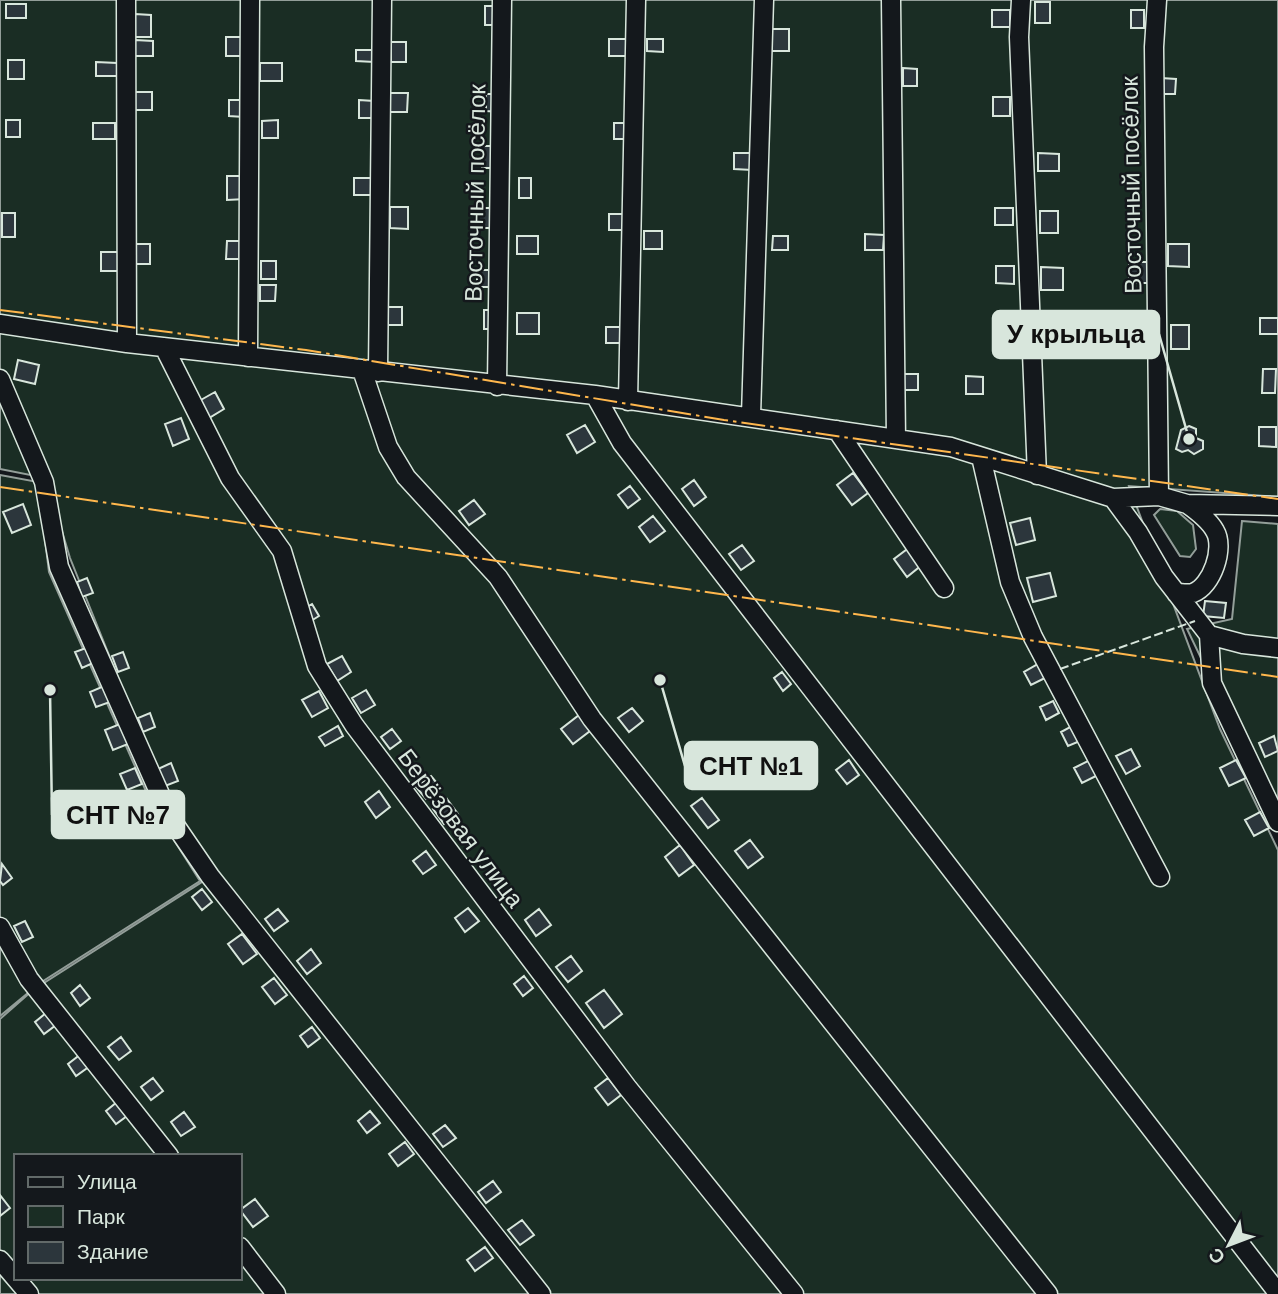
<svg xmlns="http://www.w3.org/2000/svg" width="1278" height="1294" viewBox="0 0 1278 1294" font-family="Arial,sans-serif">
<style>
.green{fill:#1a2d24;stroke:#939e99;stroke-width:2;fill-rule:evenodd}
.building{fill:#2c363c;stroke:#d8e6dc;stroke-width:2}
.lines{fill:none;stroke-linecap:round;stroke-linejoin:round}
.street-casing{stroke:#d8e6dc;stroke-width:21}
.street{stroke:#14181c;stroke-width:18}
.fence{stroke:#d8e6dc;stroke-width:2;stroke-dasharray:9 3.5;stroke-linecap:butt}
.power{stroke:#ffb74d;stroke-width:2;stroke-dasharray:24 5 3.5 5;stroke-linecap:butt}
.labels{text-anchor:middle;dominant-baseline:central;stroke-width:5;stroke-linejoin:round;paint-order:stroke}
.street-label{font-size:24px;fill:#d8e6dc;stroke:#14181c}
.leader{fill:none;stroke:#d8e6dc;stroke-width:2.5}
.callout-dot{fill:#d8e6dc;stroke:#14181c;stroke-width:2.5}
.callout{fill:#d8e6dc;stroke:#d8e6dc;stroke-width:2.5}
.callout-label{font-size:26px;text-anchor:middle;font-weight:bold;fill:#111}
</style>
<rect width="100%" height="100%" fill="#14181c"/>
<path class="green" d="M0 0H1278V497L1129 486 1220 729 1278 850V1294H0V1019L33 990 213 875 174 817 70 558 46 478 0 469ZM16 1156H240V1278H16Z
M0 475 38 482 49 572 153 807 200 881 40 983 0 1016Z
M1160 509 1177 511 1193 525 1196 549 1190 557 1180 556 1154 515Z
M1242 521 1278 524V818L1187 629 1232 619Z"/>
<path class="building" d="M1035 2H1050V23H1035Z
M6 4H26V18H6Z
M485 6H501V25H485Z
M992 10H1010V27H992Z
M1131 10H1144V28H1131Z
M135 14 151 15V37H135Z
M770 29H789V51H770Z
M226 37H244V56H226Z
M609 39H626V56H609Z
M647 39H663V52L647 51Z
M135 40 153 41V56H135Z
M391 42H406V62H391Z
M356 50H374V62L356 61Z
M8 60H24V79H8Z
M96 62 117 63V76H96Z
M260 63H282V81H260Z
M903 68 917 69V86H903Z
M1161 78 1176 79 1175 94H1161Z
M133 92H152V110H133Z
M389 93H408L407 112H389Z
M486 94H500V112L486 111Z
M993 97H1010V116H993Z
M229 100H244V117L229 116Z
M359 100 374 101V118H359Z
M6 120H20V137H6Z
M278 120V138H262V121Z
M93 123H115V139H93Z
M614 123H629V139H614Z
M482 146H498V168H482Z
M734 153H752V170L734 169Z
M1038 153 1059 154V171H1038Z
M227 176H246V199L227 200Z
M354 178H372V195H354Z
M519 178H531V198H519Z
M390 207H408V229L390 228Z
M478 208H493V228H478Z
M995 208H1013V225H995Z
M1040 211H1058V233H1040Z
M2 213H15V237H2Z
M609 214H624V230H609Z
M644 231H662V249H644Z
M865 234 884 235 883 250H865Z
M517 236H538V254H517Z
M773 236H788V250H772Z
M227 241H242V259H226Z
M135 244H150V264H135Z
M1168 244H1189V267L1168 266Z
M101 252H120V271H101Z
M261 261H276V279H261Z
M1129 262H1153V283H1129Z
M996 266H1014V284L996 283Z
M1041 267 1063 268V290H1041Z
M477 270H495V287H477Z
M260 285H276L275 301H260Z
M387 307H402V325H387Z
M484 310H499V329H484Z
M517 313H539V334H517Z
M1260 318H1278V334H1260Z
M1171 325H1189V349H1171Z
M606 327H627V343H606Z
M18 360 39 365 35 384 14 379Z
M1263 369H1276L1275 393H1262Z
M903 374H918V390H903Z
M966 376 983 377V394H966Z
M215 392 224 409 209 418 199 401Z
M181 418 189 439 173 446 165 424Z
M585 425 595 442 577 453 567 435Z
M1189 426 1196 429V438L1203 441V449L1194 454 1188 450 1182 452 1176 449 1181 430Z
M1259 427H1276V447L1259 446Z
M853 473 868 493 852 505 837 485Z
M694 480 706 497 694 506 682 489Z
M630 486 640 499 628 508 618 495Z
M474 500 485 514 469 525 459 511Z
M23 504 31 525 12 533 3 512Z
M653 516 665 531 650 542 639 527Z
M1030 518 1035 540 1016 545 1010 523Z
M742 545 754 561 741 570 729 554Z
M910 547 923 564 907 577 894 559Z
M1050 573 1056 596 1033 602 1027 578Z
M87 578 93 593 82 597 77 582Z
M1205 601 1226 603 1224 618 1203 616Z
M312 604 319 616 306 624 298 612Z
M86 648 93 663 82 668 75 652Z
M123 652 129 668 118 672 112 656Z
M342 656 351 672 337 681 327 664Z
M1038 664 1045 678 1031 685 1024 672Z
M782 672 791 684 783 691 774 678Z
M104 686 110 702 96 707 90 692Z
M366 690 375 705 361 713 352 698Z
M319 691 328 708 312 717 302 700Z
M1053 701 1059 713 1046 720 1040 707Z
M632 708 643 721 629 732 618 718Z
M150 713 155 727 143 732 138 718Z
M579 715 590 731 573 744 561 729Z
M120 724 128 744 113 750 105 730Z
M338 726 343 736 325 746 319 737Z
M1072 726 1080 741 1068 746 1061 732Z
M392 729 401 741 390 749 381 737Z
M1274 736 1278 751 1265 757 1259 743Z
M1131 749 1140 766 1126 774 1116 756Z
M849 760 859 775 847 784 836 770Z
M1090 760 1098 775 1082 783 1074 768Z
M1236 760 1246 778 1229 786 1220 768Z
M171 763 178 781 165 786 158 769Z
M135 768 142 784 127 790 120 774Z
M431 776 441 788 426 799 416 787Z
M379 791 390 807 376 818 365 802Z
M702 798 719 820 708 828 691 806Z
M447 799 458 814 444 824 433 809Z
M1260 812 1269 828 1254 836 1245 820Z
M750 840 763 857 748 868 735 851Z
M680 845 694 865 679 876 665 857Z
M426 851 436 865 423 874 413 861Z
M2 864 12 878 3 885 0 881Z
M202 889 212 902 202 910 192 897Z
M468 908 479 921 465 932 455 918Z
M278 909 288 921 274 931 265 919Z
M539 909 551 925 536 936 525 920Z
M25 921 33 937 22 942 14 926Z
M242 934 257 954 243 964 228 944Z
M311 949 321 963 307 974 297 961Z
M571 956 582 971 568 982 556 967Z
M524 976 533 988 523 996 514 984Z
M274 978 287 995 275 1004 262 987Z
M80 985 90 998 80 1006 71 993Z
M604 990 622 1014 604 1028 586 1003Z
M46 1013 56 1025 44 1034 35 1022Z
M312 1027 320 1038 308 1047 300 1036Z
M121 1037 131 1051 119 1060 108 1047Z
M81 1054 90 1066 76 1076 68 1064Z
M153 1078 163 1091 151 1100 141 1087Z
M608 1078 621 1095 608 1105 595 1088Z
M117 1102 127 1116 116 1124 106 1111Z
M370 1111 380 1123 367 1133 358 1121Z
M184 1112 195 1127 181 1136 171 1122Z
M445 1125 456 1138 443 1147 433 1134Z
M405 1142 414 1154 398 1166 389 1154Z
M493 1181 501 1192 486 1203 478 1192Z
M0 1195 10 1208 0 1216Z
M255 1199 268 1216 253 1227 240 1210Z
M522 1220 534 1235 520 1245 508 1230Z
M485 1247 493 1258 475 1271 467 1260Z"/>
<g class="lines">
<g class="street-casing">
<path id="street" d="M126 0 127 343
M891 0 896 439
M1021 0 1019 37 1037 475
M0 324 127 343 595 395 951 447 1113 498 1138 532 1164 577 1209 635 1243 644 1278 648
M164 347 230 478 282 551 317 666 354 725 627 1087 794 1294
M248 357 250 0
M362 370 388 447 406 477 498 577 592 719 1048 1294
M378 372 382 0
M0 379 44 482 59 567 171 819 210 876 541 1294
M497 386 502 0
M595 395 622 443 1278 1293
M628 401 636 0
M751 416 764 0
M837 430 944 588
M981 457 1010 582 1033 637 1160 877
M1159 496 1187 504 1278 506
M1113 498 1159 496 1154 47 1157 0
M1176 593C1181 593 1188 594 1193 593 1212 586 1225 548 1215 531 1209 520 1197 511 1187 504
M1209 635 1212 683 1278 822
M0 927 29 979 169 1156
M240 1247 276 1294
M0 1260 29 1294"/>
</g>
<use href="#street" class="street"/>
<path class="fence" d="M1060 669 1195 621"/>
<path class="power" d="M0 310 306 350 724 420 1278 499
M0 487 1278 677"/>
</g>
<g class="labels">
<g class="street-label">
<text transform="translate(1131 185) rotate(-91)">Восточный посёлок</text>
<text transform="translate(475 193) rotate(-89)">Восточный посёлок</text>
<text transform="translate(461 828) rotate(53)">Берёзовая улица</text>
</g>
</g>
<path class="leader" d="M1189 439L1159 334M660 680L685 766M50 690L52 815"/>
<g class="callout-dot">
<circle cx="1189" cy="439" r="7"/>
<circle cx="660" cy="680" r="7"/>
<circle cx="50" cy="690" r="7"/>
</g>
<g class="callout">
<rect x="993" y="311" width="166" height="47" rx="7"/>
<rect x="685" y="742" width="132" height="47" rx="7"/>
<rect x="52" y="791" width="132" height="47" rx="7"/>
</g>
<g class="callout-label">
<text x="1076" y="343">У крыльца</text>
<text x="751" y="775">СНТ №1</text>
<text x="118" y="824">СНТ №7</text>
</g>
<rect x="14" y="1154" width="228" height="126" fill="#14181c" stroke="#626a69" stroke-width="2"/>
<rect x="28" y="1177" width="35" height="10" fill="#14181c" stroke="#626a69" stroke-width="2"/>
<text x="77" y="1189" font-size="21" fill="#d8e6dc">Улица</text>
<rect x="28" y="1206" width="35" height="21" fill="#1a2d24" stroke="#626a69" stroke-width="2"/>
<text x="77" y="1224" font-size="21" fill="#d8e6dc">Парк</text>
<rect x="28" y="1242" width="35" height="21" fill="#2c363c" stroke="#626a69" stroke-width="2"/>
<text x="77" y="1259" font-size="21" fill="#d8e6dc">Здание</text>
<g transform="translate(1229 1245) rotate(228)" stroke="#14181c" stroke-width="5" paint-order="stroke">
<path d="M0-5L12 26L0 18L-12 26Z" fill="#d8e6dc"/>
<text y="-10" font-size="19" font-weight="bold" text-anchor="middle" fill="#d8e6dc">С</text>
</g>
</svg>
